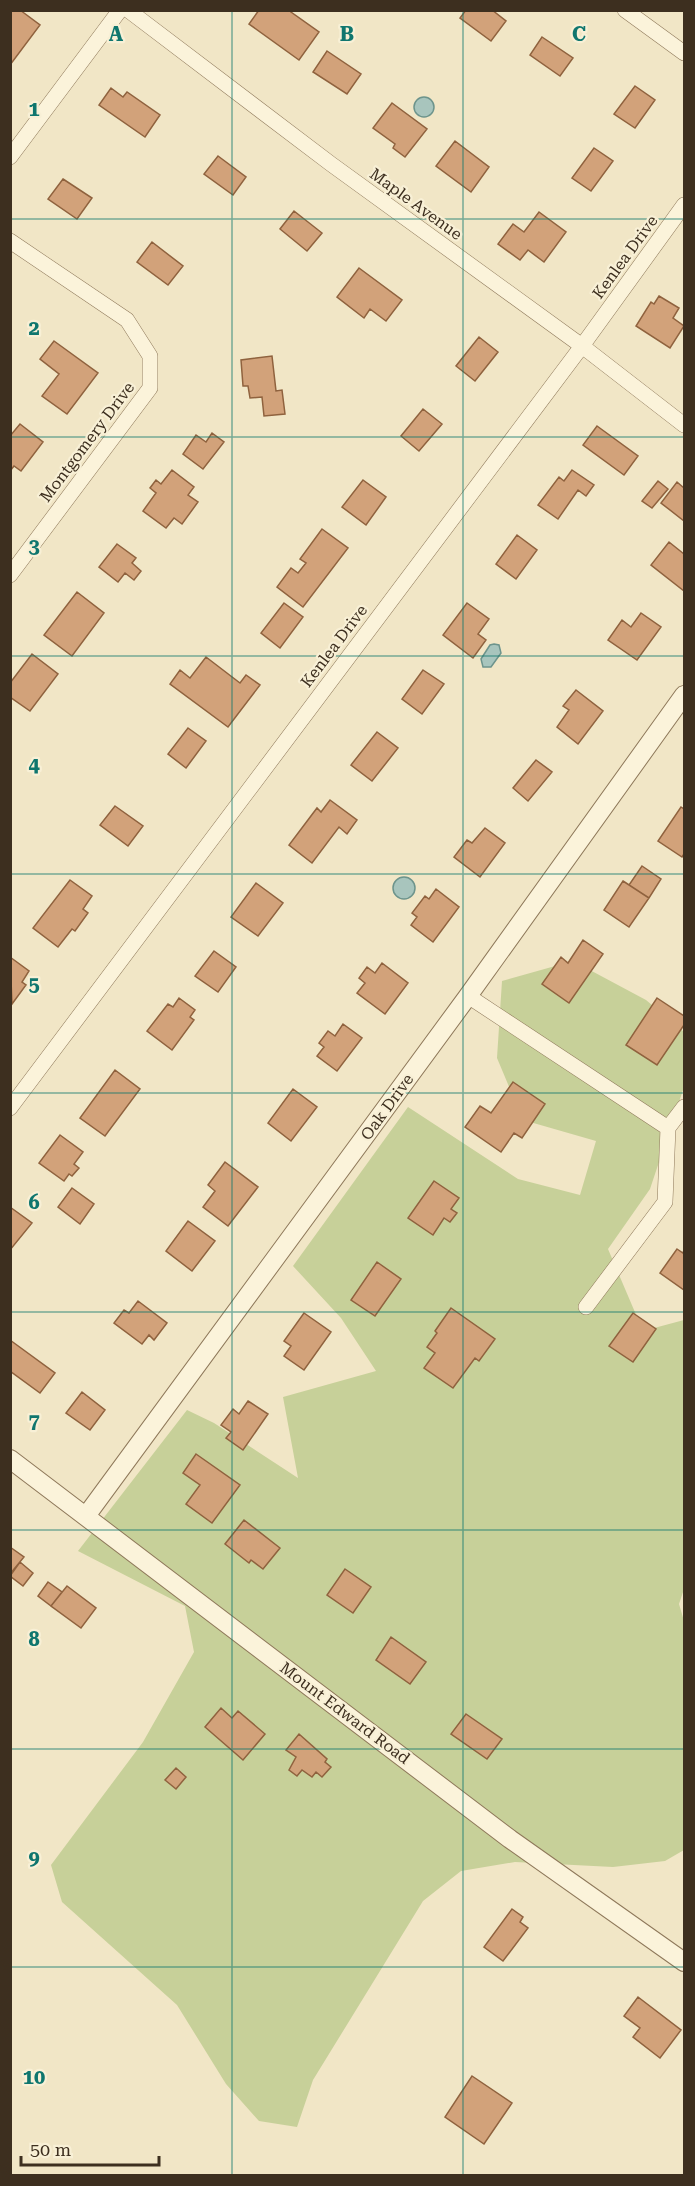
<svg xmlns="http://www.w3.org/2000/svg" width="695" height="2186" viewBox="0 0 695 2186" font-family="'Roboto Serif',serif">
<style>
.green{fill:#c7d099}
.water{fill:#a8c5bd;stroke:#6d948c;stroke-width:1.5}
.building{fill:#d2a27a;stroke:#8f623e;stroke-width:1.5}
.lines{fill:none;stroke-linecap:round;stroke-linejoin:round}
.minor-casing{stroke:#8e785a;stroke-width:16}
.tertiary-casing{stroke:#8e785a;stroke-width:20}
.minor{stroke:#fbf3da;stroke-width:15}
.tertiary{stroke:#fbf3da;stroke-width:18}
.grid{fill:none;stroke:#0f766e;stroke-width:1.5;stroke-opacity:0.55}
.labels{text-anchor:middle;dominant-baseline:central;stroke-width:4.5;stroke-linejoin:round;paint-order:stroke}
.street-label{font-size:16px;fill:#3d2f1f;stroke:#f8f0d6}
.grid-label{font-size:20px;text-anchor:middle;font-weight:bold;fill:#0f766e;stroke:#f8f0d6;stroke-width:4.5;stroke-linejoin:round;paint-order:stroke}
</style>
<rect width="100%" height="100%" fill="#f1e6c6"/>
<path class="green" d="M573 961 646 1000 684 1032V1087L650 1189 608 1249 643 1331 684 1320V1589L679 1604 684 1621V1850L665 1861 613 1867 515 1862 461 1871 423 1901 313 2080 297 2127 259 2121 226 2084 177 2005 62 1902 51 1865 143 1742 194 1652 185 1606 78 1551 187 1410 214 1423 298 1478 283 1397 376 1371 341 1318 293 1266 408 1107 518 1179 580 1195 596 1141 523 1120 497 1058 502 981Z"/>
<path class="water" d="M414 107a10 10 0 1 1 20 0a10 10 0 1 1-20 0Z
M494 644 499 645 501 653 491 667H483L481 659 490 645Z
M393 888a11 11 0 1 1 22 0a11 11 0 1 1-22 0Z"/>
<path class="building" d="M20 10 40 25 10 65V11Z
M259 10H292L291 12 319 32 299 60 249 24Z
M466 10H492L506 21 491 41 460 18Z
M542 37 573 58 560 76 530 55Z
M327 51 361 74 347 94 313 72Z
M635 86 655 100 635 128 614 114Z
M111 88 123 97 127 92 160 115 145 137 99 105Z
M392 103 427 129 405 157 393 148 395 144 373 128Z
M455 141 489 167 471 192 436 166Z
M594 148 613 161 591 191 572 178Z
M218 156 246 177 233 195 204 174Z
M63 179 92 198 77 219 48 199Z
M294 211 322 233 307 251 280 229Z
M539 212 566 232 544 262 528 250 520 260 498 244 513 224 524 232Z
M152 242 183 266 168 285 137 262Z
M359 268 402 300 386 321 370 309 364 318 337 297Z
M659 296 679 308 673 318 684 326 670 348 636 326 651 302 654 304Z
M479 337 498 352 475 381 456 366Z
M54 341 98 373 67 414 42 396 59 374 40 359Z
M272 356 276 391 282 390 285 414 264 416 262 397 250 398 248 386H243L241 360Z
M423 409 442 424 419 451 401 436Z
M20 424 43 442 21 471 14 466 10 471V436Z
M597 426 638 456 624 475 583 445Z
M212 433 224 442 203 469 183 454 196 435 206 442Z
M172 470 194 487 188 495 198 502 182 524 174 518 166 528 143 511 156 493 150 488 156 480 161 484Z
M572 470 594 485 586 496 578 490 558 519 538 505 559 477 564 481Z
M363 480 386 497 366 525 342 507Z
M658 481 668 489 652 508 642 501Z
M677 482 684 488V521L661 503Z
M322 529 348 548 303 607 277 587 291 568 298 573 306 563 300 559Z
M517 535 537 550 516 579 496 564Z
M669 542 684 554V591L651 565Z
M117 544 136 558 132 563 141 571 134 580 125 573 118 582 99 567Z
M77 592 104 613 72 656 44 635Z
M284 603 303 617 280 648 261 633Z
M467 603 489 619 478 634 486 640 473 658 443 635Z
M641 613 661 627 637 660 608 640 622 620 631 627Z
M32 654 58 674 30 711 10 697V683Z
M206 657 240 683 246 675 260 685 228 727 170 684 180 670 190 678Z
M423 670 444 684 422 714 402 699Z
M576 690 603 711 578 744 557 727 569 710 563 706Z
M188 728 206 741 186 768 168 754Z
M377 732 398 748 372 781 351 765Z
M536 760 552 772 528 801 513 788Z
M330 800 357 820 347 834 339 827 312 863 289 845 317 808 321 812Z
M115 806 143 826 128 846 100 825Z
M681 807 684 809V854L682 857 658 841Z
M485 828 505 843 480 877 454 857 467 840 472 843Z
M642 866 661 879 649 898 629 885Z
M70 880 92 896 83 909 88 913 75 931 72 929 58 947 33 928Z
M623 881 649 898 629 927 604 910Z
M256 883 283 903 258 936 231 917Z
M436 889 459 907 433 942 411 925 417 917 412 913 425 896 429 899Z
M583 940 603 954 569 1003 542 984 561 957 568 963Z
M214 951 236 967 218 992 195 976Z
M10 957 29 971 22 982 26 985 12 1004Z
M382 963 408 983 385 1014 357 993 365 983 359 978 367 967 375 973Z
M179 998 195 1010 190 1017 194 1020 172 1050 147 1031 168 1004 173 1007Z
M657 998 684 1016V1025L657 1065 626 1045Z
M343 1024 362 1038 337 1071 317 1056 324 1047 319 1043 328 1031 335 1036Z
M115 1070 140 1089 105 1136 80 1118Z
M513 1082 545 1104 522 1138 514 1133 501 1152 465 1127 480 1106 491 1113Z
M293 1089 317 1107 291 1141 268 1123Z
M60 1135 83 1152 74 1164 79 1168 72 1176 69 1174 64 1181 39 1163Z
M225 1162 258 1187 228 1226 203 1207 215 1191 208 1185Z
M434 1181 459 1198 451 1209 457 1213 450 1222 444 1218 433 1235 408 1218Z
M72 1188 94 1204 80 1224 58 1207Z
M10 1207 32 1223 10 1250Z
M188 1221 215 1241 192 1271 166 1251Z
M677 1249 683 1253 684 1250V1290L660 1273Z
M377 1262 401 1279 375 1316 351 1300Z
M138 1301 167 1323 154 1340 149 1335 142 1344 114 1323 124 1310 129 1313Z
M451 1308 495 1339 479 1361 475 1358 453 1388 424 1368 435 1353 427 1347 437 1333 435 1331Z
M304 1313 331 1332 304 1370 284 1356 291 1346 284 1341Z
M633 1313 656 1329 633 1362 609 1346Z
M10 1340 55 1373 40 1393 10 1371Z
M82 1392 105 1410 90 1430 66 1413Z
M248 1401 268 1414 243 1450 226 1438 231 1432 221 1425 233 1409 239 1414Z
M196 1454 240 1485 212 1523 186 1504 200 1485 183 1473Z
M244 1520 280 1548 263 1569 251 1560 249 1563 225 1544Z
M10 1547 24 1557 10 1574Z
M20 1562 33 1573 23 1586 10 1576Z
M345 1569 371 1587 353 1613 327 1595Z
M48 1582 62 1592 51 1606 38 1596Z
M67 1586 96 1608 81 1628 51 1606Z
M391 1637 426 1662 410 1684 376 1660Z
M221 1708 232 1718 238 1711 265 1734 243 1760 205 1727Z
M466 1714 502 1739 487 1759 451 1734Z
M299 1734 327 1759 325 1762 331 1767 322 1777 316 1772 312 1777 302 1770 297 1776 289 1770 296 1757 286 1750Z
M176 1768 186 1777 176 1789 165 1780Z
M512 1909 523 1917 520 1922 528 1928 503 1961 484 1947Z
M638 1997 681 2030 660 2058 633 2037 640 2028 624 2016Z
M472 2076 512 2103 484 2144 445 2117Z"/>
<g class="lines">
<g class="minor-casing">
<path id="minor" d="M128 10 331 164 582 346 684 425
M625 10 684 53
M10 157 120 10
M10 241 127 320 150 356V388L10 575
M468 996 668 1128
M10 1108 582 346 684 205
M586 1307 665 1202 668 1128 684 1107"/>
</g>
<g class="tertiary-casing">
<path id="tertiary" d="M10 1459 510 1839 684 1962
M86 1516 468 996 684 695"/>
</g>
<use href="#minor" class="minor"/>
<use href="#tertiary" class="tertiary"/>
</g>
<path class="grid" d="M232 10V2176M463 10V2176M10 219H684M10 437H684M10 656H684M10 874H684M10 1093H684M10 1312H684M10 1530H684M10 1749H684M10 1967H684"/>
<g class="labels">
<g class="street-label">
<text transform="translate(416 204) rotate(36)">Maple Avenue</text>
<text transform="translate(625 257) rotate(-54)">Kenlea Drive</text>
<text transform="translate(87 442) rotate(-53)">Montgomery Drive</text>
<text transform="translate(334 646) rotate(-53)">Kenlea Drive</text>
<text transform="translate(387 1107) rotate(-54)">Oak Drive</text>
<text transform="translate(345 1713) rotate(37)">Mount Edward Road</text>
</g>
</g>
<g class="grid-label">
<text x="116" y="41">A</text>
<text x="347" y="41">B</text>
<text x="579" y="41">C</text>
<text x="34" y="116">1</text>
<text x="34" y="335">2</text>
<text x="34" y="553">3</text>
<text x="34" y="772">4</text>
<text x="34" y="991">5</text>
<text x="34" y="1209">6</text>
<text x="34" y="1428">7</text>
<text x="34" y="1646">8</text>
<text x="34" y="1865">9</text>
<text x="34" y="2084">10</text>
</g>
<rect width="695" height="2186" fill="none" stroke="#3d2f1f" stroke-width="24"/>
<path d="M21 2156v9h138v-9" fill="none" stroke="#3d2f1f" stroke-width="3"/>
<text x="30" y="2156" font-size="18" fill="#3d2f1f" stroke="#f8f0d6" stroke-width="4.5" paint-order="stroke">50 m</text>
</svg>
